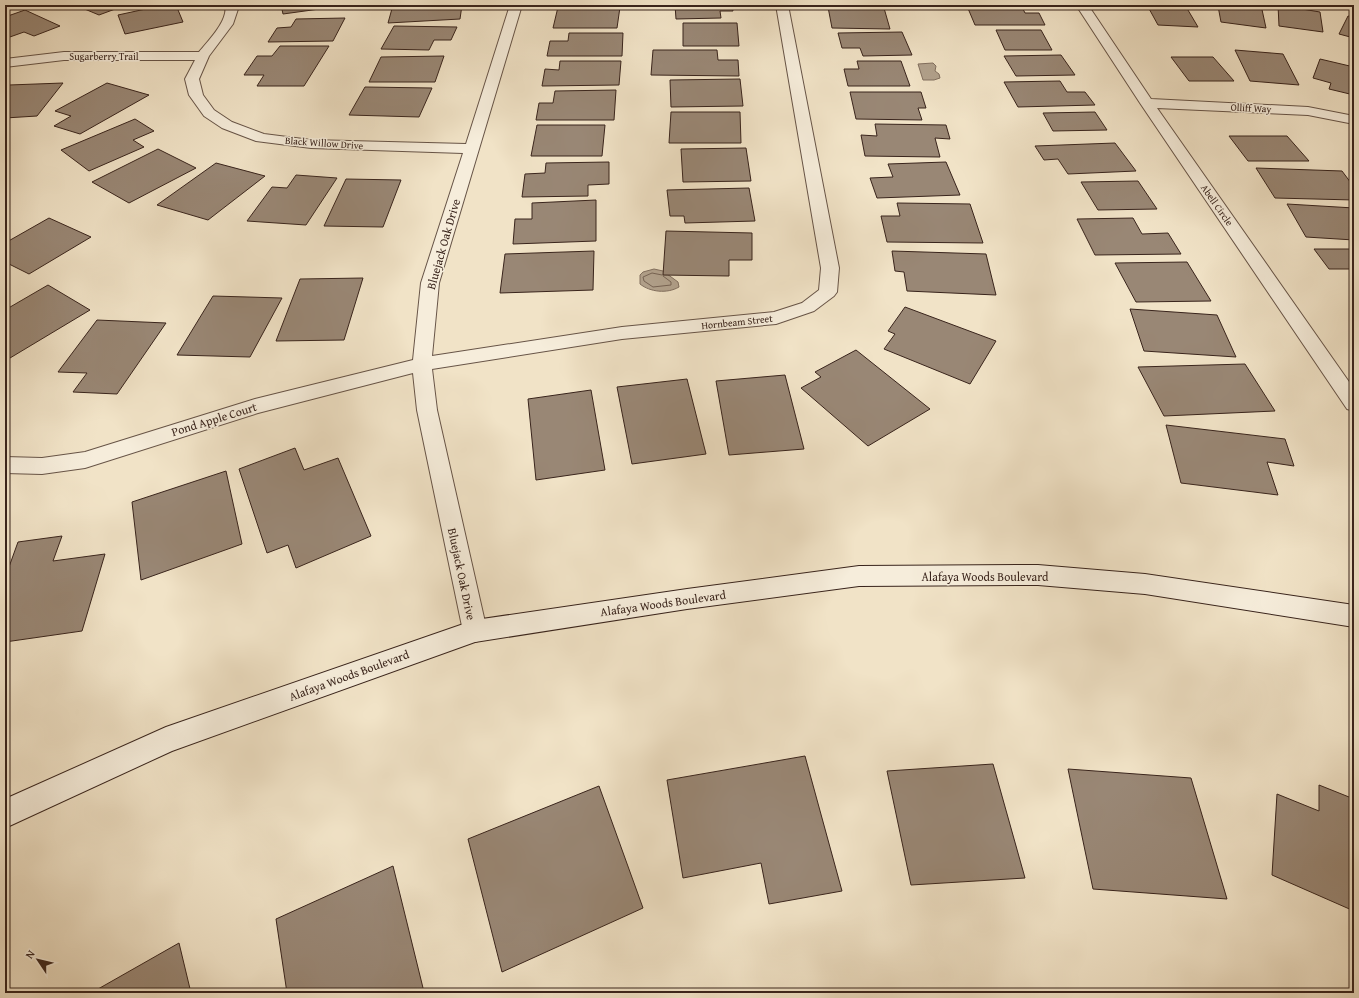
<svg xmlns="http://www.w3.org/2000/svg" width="1359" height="998" viewBox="0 0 1359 998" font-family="'Gentium Book Plus',serif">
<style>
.water{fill:#b2a28d;stroke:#827060}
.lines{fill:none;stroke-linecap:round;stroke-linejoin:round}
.shore{stroke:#766354;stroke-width:1}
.building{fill:#998775;stroke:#39241c}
.street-casing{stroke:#675447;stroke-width:2}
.secondary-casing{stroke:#39241c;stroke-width:2}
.street{fill:#f6eddb;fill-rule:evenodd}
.secondary{fill:#f6eddb;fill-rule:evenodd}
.labels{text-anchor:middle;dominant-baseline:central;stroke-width:3;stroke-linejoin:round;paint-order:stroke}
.far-street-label{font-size:10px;fill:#39241c;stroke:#f6eddb}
.street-label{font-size:12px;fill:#39241c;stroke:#f6eddb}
</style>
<rect width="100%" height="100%" fill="#f1e3c7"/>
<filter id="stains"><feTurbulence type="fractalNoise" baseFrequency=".005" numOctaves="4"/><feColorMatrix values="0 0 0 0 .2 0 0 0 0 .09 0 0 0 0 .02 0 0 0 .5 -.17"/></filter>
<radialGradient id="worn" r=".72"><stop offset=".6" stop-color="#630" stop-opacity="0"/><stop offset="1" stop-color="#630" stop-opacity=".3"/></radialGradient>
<path class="water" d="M933 63 936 66 935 71 939 74 940 78 934 80H923L918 64Z
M654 269 663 271 678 282 679 287C667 294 650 292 640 284V275L643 272Z"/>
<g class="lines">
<path class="shore" d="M662 275 652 273 643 277 644 281 653 287 671 285V282L663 276"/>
</g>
<path class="building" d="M75 5H126L99 15Z
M164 5H176L183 22 125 34 118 15Z
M281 5H333L334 7 283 14Z
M393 5H462L460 19 388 23Z
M675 5H732L733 11H720L721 18 676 19Z
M1147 5H1185L1198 27 1158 25Z
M1233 5H1261L1266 28 1221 22 1218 6 1234 8Z
M1278 5 1320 12 1323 32 1279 26Z
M967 6 1022 7 1025 13H1039L1045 25H975Z
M558 7H620L617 28H553Z
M828 7 884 8 890 29 832 28Z
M25 10 60 26 34 36 24 32 7 38 5 37V17Z
M1348 16 1354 17V38L1339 34Z
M345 18 333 41 268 42 277 28 291 27 296 19Z
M683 23H737L739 46H683Z
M394 26 457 27 451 40H434L429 50 381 49Z
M996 30H1041L1052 50H1005Z
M902 32 912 55 863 56 860 48H842L838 33Z
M569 33H623L622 56H547L550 41H568Z
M280 46H329L304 86H257L264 75H244L257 56H272Z
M653 50H717L718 60H738L739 76 651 75Z
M1235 50 1283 54 1299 85 1250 81Z
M1061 55 1075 75 1016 76 1004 56Z
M444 56 435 82H369L381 57Z
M1171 57H1213L1234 81H1189Z
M1320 59 1354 67V95L1329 89 1331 83 1313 78Z
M560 61H621L619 85 542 86 545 69 559 70Z
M857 61H901L910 86H848L844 69H859Z
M740 79 743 106 671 107 670 80Z
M1060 81 1067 92H1085L1095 105 1018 107 1004 82Z
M63 83 37 116 5 118V90L9 85Z
M107 83 149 95 80 134 54 126 71 116 55 111Z
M365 87 432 88 419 117 349 115Z
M616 90 614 120H536L539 103H553L555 91Z
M850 92H921L926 108H918L922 120 856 119Z
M671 112H740L741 143H669Z
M1095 112 1107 130 1053 131 1043 113Z
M135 119 154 131 133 140 144 147 89 171 61 150Z
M875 124 946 125 950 139 935 138 940 157 865 156 861 135 877 136Z
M537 125H605L602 156H531Z
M1229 136H1287L1309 161H1248Z
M1115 143 1136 171 1068 174 1058 159 1044 160 1035 146Z
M746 148 751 181 683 182 681 149Z
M158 149 196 168 129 203 92 182Z
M609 162V184L588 185V196L522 197 525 174 545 173 546 163Z
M946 162 960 195 877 198 870 178 893 177 888 164Z
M216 163 265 176 208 220 157 205Z
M1256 168 1342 171 1354 187V200L1275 198Z
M296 175 337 178 306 225 247 221 272 187 287 188Z
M346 179 401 180 383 227 324 226Z
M1138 181 1157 209 1098 210 1081 182Z
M749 188 755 221 685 223 684 216H670L667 190Z
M596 200V241L513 244 515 219H532V203Z
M897 203 970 204 983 243 887 242 881 216H900Z
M1287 204 1354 208V240L1306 237Z
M49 218 91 237 29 274 5 262V243Z
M1133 218 1142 234 1168 233 1181 254 1095 255 1077 219Z
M666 231 752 233V260H729V276L663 275Z
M1314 249H1354V269H1329Z
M594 251 593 290 500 293 505 254Z
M892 251 986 254 996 295 907 291 904 272 895 271Z
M1187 262 1211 301 1136 302 1115 263Z
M363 278 344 340 276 341 300 279Z
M48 285 90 310 5 361V310Z
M213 296 282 298 250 357 177 355Z
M905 307 996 341 970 384 884 349 895 334 888 331Z
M1130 309 1217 315 1236 357 1144 351Z
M97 320 166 323 117 394 73 392 87 373 58 372Z
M856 350 930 409 868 446 801 388 821 377 815 372Z
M1245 364 1275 411 1164 416 1138 367Z
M785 375 804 449 729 455 716 381Z
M687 379 706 454 632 464 617 387Z
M591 390 605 470 536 480 528 399Z
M1166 425 1285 439 1294 466 1267 462 1278 495 1181 483Z
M295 448 304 470 338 458 371 536 296 568 288 545 267 553 239 469Z
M226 471 242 544 141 580 132 502Z
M62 536 53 561 105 554 82 631 5 642V578L18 542Z
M805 756 842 891 769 904 761 863 683 878 667 780Z
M993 764 1025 878 911 885 887 771Z
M1068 769 1191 778 1227 899 1093 889Z
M1319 785 1354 799V911L1272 875 1277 794 1319 811Z
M599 786 643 908 502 972 468 839Z
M393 866 424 992 421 993H287L276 919Z
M179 943 191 993H91Z"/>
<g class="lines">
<g class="street-casing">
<path id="street" d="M225 5H237L238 9 233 24 209 56 199 79 203 95 214 110 232 122 264 134 311 140 466 144 510 5H522L439 283 432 356 622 327 774 312 802 303 819 290 821 268 776 5H788L839 268 837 292 834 296 814 311 776 324 622 339 432 369 437 410 487 631 484 639 475 642 466 639 463 631 417 410 413 373 258 413 85 468 42 474 5 473V457L42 458 85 452 255 399 413 360 421 283 463 153 311 148 256 141 222 128 204 116 189 95 185 79 195 60H64L5 67V59L64 52H199C208 41 229 20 225 5Z
M1076 5H1088L1151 99 1308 107 1354 116V124L1308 115 1157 108 1354 389V411L1347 409 1140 103Z"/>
</g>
<g class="secondary-casing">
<path id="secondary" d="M1038 565 1145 574 1354 605V627L1145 594 1038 585 859 586 687 609 475 642 172 751 5 828V799L166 727 475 620 687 589 859 566Z"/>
</g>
<use href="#street" class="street"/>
<use href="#secondary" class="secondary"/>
</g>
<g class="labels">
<g class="far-street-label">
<text x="104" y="56">Sugarberry Trail</text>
<text transform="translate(1251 108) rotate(3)">Olliff Way</text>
<text transform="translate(324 143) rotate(4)">Black Willow Drive</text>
<text transform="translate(1217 205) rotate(55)">Abell Circle</text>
<text transform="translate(737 322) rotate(-6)">Hornbeam Street</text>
</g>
<g class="street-label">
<text transform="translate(443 244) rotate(-74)">Bluejack Oak Drive</text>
<text transform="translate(214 419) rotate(-17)">Pond Apple Court</text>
<text transform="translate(462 574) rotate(78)">Bluejack Oak Drive</text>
<text x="985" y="576">Alafaya Woods Boulevard</text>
<text transform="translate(663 603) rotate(-8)">Alafaya Woods Boulevard</text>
<text transform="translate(349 675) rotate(-20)">Alafaya Woods Boulevard</text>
</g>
</g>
<rect width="1359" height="998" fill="none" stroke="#f1e3c7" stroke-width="20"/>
<rect x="6" y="6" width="1347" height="986" fill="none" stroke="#39241c" stroke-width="2"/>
<rect x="10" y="10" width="1339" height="978" fill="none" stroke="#39241c"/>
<g transform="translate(38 960) rotate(305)" stroke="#f6eddb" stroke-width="3" paint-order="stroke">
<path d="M0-3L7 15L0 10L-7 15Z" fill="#39241c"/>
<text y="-6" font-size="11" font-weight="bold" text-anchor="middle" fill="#39241c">N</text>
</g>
<rect width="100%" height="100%" filter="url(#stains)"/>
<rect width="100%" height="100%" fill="url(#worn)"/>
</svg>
